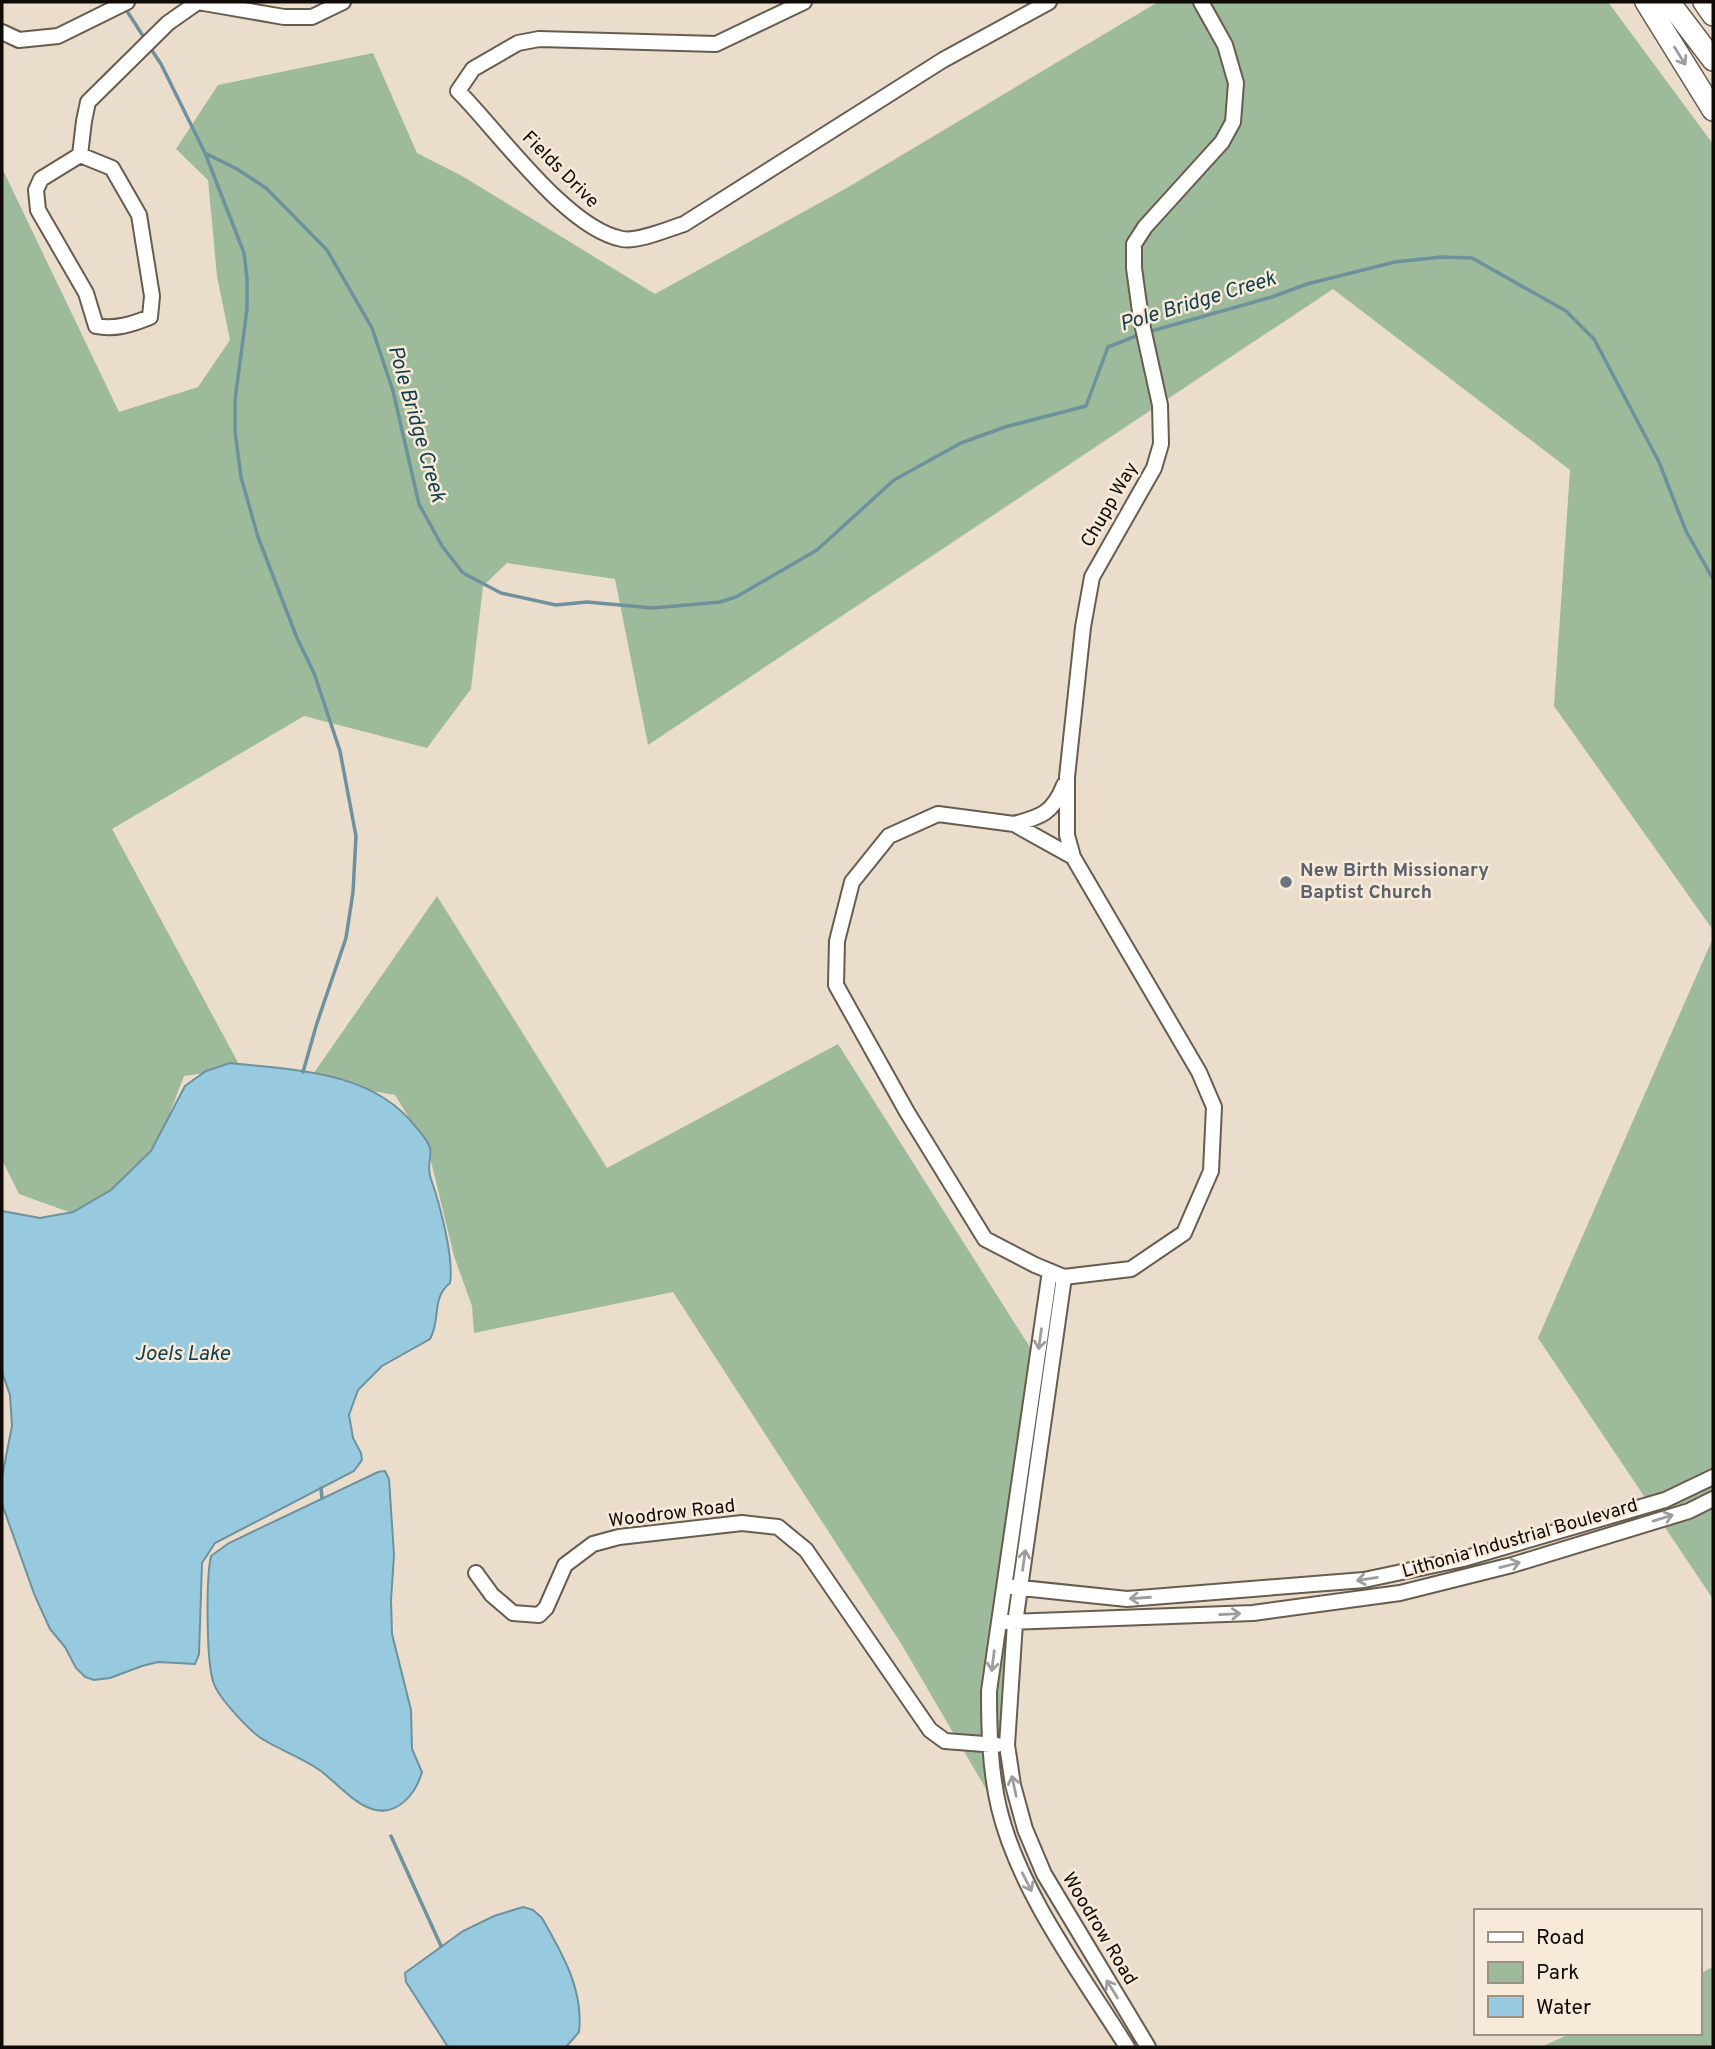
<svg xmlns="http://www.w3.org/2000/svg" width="1715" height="2049" viewBox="0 0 1715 2049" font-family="Overpass,sans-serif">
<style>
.green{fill:#9dba9a}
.water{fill:#97cadf;stroke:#6e919e;stroke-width:2}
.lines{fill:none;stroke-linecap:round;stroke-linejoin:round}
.stream{stroke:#6e919e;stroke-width:3.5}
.minor-casing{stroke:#685c4e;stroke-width:18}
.highway-casing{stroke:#685c4e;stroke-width:24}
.minor{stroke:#fff;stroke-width:14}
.highway{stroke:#fff;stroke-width:21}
.oneway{stroke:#9f9d9b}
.worship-dot{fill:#6b7280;stroke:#f8ead9;stroke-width:2.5}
.labels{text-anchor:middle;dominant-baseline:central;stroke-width:5;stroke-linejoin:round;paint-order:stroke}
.street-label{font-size:19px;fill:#100b06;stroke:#f8ead9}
.worship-label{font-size:19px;font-weight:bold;fill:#5b616d;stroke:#f8ead9;text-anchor:start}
.water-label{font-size:21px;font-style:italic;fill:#13404f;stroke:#f8ead9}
</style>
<rect width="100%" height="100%" fill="#ebddcc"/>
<path class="green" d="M1158 2H1608L1713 144V930L1554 706 1570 470 1333 289 648 745 615 579 507 563 483 586 471 689 427 748 304 716 112 829 241 1068 184 1076 153 1157 80 1216 19 1194 2 1160V168L119 412 198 387 230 340 217 276 208 180 176 149 218 85 373 53 417 153 462 176 655 294 845 189Z
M437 896 607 1168 838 1044 1055 1387 1000 1813 902 1645 673 1292 474 1333 472 1306 454 1256 428 1149 395 1095 309 1080Z
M1713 938V1599L1538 1338Z
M1713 1967V2047H1541L1572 2033H1699V1974Z"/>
<path class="water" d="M230 1063C295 1070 372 1071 415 1126 420 1132 428 1140 430 1148 432 1159 426 1167 431 1179 440 1205 454 1257 450 1283 431 1298 441 1320 430 1339L382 1366 358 1390 349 1415 353 1438 361 1453 362 1460 354 1471 215 1543 202 1563 199 1654 195 1664 158 1662 142 1666 110 1678 94 1680 85 1677 76 1668 65 1647 50 1629 35 1596 2 1504V1477L12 1426 10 1395 2 1372V1211L40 1218 73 1212 111 1190 151 1151 185 1086 206 1071Z
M385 1471 389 1479 394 1555 391 1600 392 1634 411 1710 412 1749 422 1772C416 1793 398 1817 372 1809 355 1804 335 1782 321 1771 303 1758 282 1751 264 1740 251 1733 219 1698 214 1684 206 1664 206 1579 211 1556L229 1543 378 1472Z
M523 1907 533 1910 542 1918C562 1953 584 1990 579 2032L566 2047H448L406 1982 405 1973 463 1931 494 1916Z"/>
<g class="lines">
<path class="stream" d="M125 8 145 39
M149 46 161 64 205 153 244 253 247 278V309L235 400V431L241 477 258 537 297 638 314 673 340 751 356 836 353 892 346 938 317 1023 303 1072
M205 153 237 169 266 188 327 250 372 328 393 391 419 504 442 546 463 573 501 593 556 605 587 602 653 608 720 602 736 597 817 550 894 480 961 443 1005 427 1086 406 1108 347 1141 334
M1148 332 1272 297 1307 284 1395 262 1441 257 1472 258 1566 311 1594 339 1659 462 1686 531 1713 579
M321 1488 322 1498
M391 1836 441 1946"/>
<g class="minor-casing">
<path id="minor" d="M804 2 716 44 539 39 518 43 473 69 458 91C498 131 567 229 622 239 638 242 668 229 684 224L943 60 1049 2
M2 32 19 40 58 36 127 2
M80 155 112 168 139 215 152 296 150 317C133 324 115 330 96 326L86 293 38 210 36 190 41 179 80 155 84 121 88 102 168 23 198 2 284 17H312L343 2
M938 814 1014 824 1073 857 1199 1072 1214 1107 1211 1171 1184 1233 1131 1269 1064 1277 1035 1265 985 1239 907 1112 836 985 837 941 852 882 889 836Z
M1014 824C1041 817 1053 813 1064 785
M1073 857 1067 835V777L1083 627 1092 577 1154 468 1161 444 1160 405 1141 319 1134 268V244L1145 227 1222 142 1233 122 1236 83 1225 45 1201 2
M1050 1271 989 1691C989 1730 990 1770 999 1808 1019 1892 1082 1975 1127 2047
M1064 1277 1015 1623 1007 1745 1013 1785 1025 1829 1044 1874 1148 2047
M476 1573 492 1595 513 1613 539 1615 546 1608 565 1565 593 1544 619 1537 742 1523 778 1527 806 1550 930 1730 945 1741 997 1745
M1012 1587 1127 1599 1364 1580 1463 1559 1665 1500 1713 1477
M1006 1622 1253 1613 1400 1593 1512 1565 1689 1511 1713 1499"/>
</g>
<g class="highway-casing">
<path id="highway" d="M1646 2 1713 110
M1669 2 1713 60
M1704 2 1713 15"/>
</g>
<use href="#minor" class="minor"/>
<use href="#highway" class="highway"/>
</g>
<defs><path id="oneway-shaft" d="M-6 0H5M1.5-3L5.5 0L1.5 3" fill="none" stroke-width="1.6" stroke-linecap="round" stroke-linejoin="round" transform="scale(1.75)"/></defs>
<g class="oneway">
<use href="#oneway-shaft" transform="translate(1680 56) rotate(58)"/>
<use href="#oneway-shaft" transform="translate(1040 1339) rotate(98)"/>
<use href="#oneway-shaft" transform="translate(1663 1518) rotate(-17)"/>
<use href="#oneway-shaft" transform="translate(1024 1560) rotate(-82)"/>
<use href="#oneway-shaft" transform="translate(1510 1565) rotate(-15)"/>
<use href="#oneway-shaft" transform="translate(1367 1579) rotate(171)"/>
<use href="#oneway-shaft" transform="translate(1140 1598) rotate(176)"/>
<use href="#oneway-shaft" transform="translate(1230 1614) rotate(-3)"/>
<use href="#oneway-shaft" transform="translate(993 1661) rotate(97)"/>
<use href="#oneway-shaft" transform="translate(1014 1786) rotate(-102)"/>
<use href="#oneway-shaft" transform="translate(1027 1882) rotate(63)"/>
<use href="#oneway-shaft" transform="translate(1112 1989) rotate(-122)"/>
</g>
<circle class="worship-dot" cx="1286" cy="882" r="7"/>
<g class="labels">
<g class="street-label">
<text transform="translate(560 170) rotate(45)">Fields Drive</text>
<text transform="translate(1110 505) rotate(-60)">Chupp Way</text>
<text transform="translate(672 1514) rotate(-7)">Woodrow Road</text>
<text transform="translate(1520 1539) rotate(-16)">Lithonia Industrial Boulevard</text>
<text transform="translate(1099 1929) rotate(59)">Woodrow Road</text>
</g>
<g class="worship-label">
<text x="1300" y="871">New Birth Missionary<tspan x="1300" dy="22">Baptist Church</tspan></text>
</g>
<g class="water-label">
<text transform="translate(1198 302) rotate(-17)">Pole Bridge Creek</text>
<text transform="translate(416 424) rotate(74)">Pole Bridge Creek</text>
<text x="182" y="1354">Joels Lake</text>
</g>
</g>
<rect width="1715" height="2049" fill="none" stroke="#100b06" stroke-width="7"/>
<rect x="1474" y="1909" width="228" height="126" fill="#f8ead9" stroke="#9b9185" stroke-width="2"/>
<rect x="1488" y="1932" width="35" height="10" fill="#ffffff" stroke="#9b9185" stroke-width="2"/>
<text x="1536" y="1944" font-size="21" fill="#100b06">Road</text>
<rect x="1488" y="1962" width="35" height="21" fill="#9dba9a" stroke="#9b9185" stroke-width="2"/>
<text x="1536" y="1979" font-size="21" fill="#100b06">Park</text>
<rect x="1488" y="1996" width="35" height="21" fill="#97cadf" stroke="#9b9185" stroke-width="2"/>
<text x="1536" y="2014" font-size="21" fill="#100b06">Water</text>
</svg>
